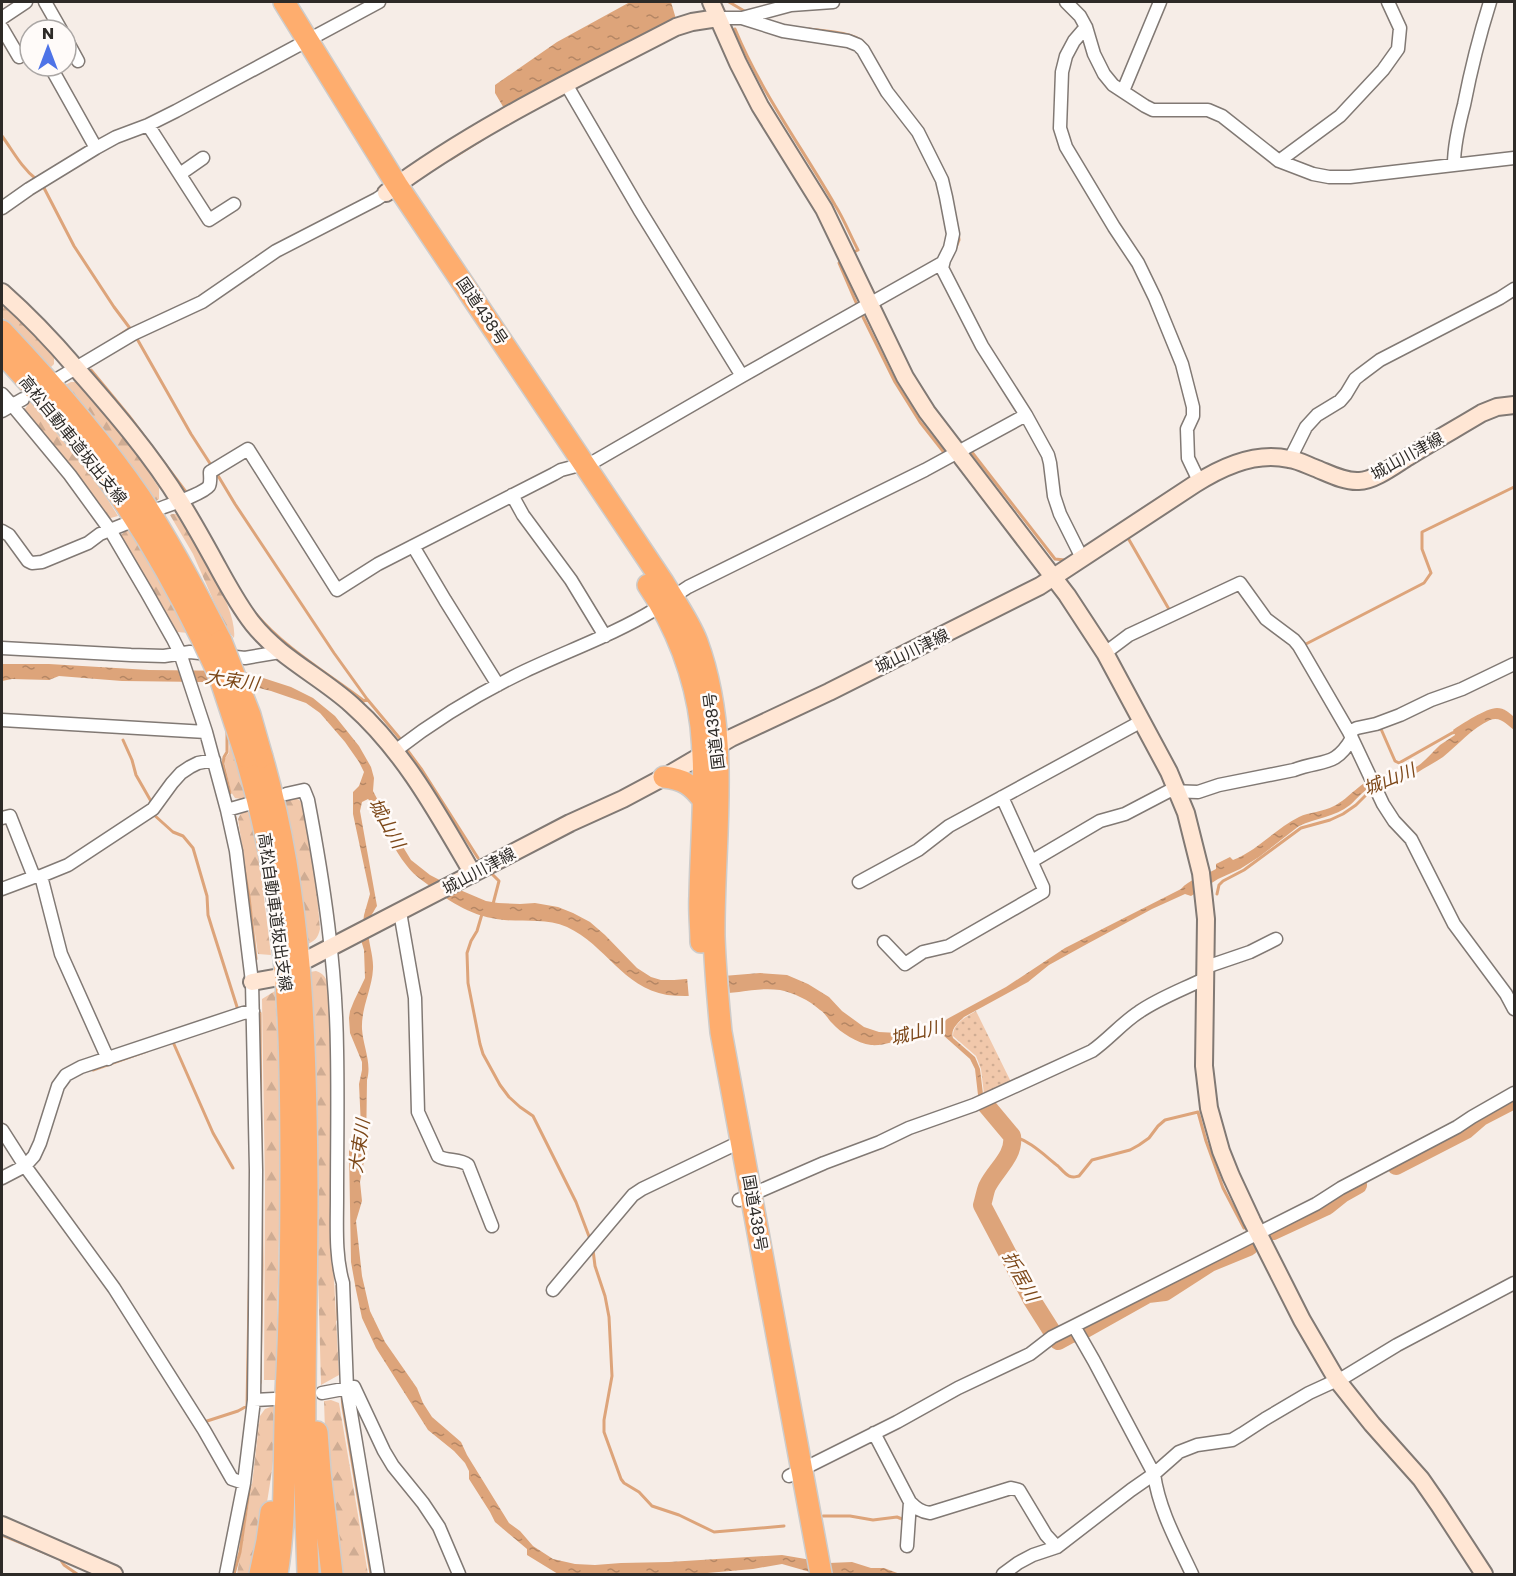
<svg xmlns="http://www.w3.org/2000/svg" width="1516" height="1576" viewBox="0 0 1516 1576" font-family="Poppins,'Noto Sans JP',sans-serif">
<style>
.grass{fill:url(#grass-dots)}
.forest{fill:url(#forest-firs)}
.water{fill:url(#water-ripples)}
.pier{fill:#f6ede7}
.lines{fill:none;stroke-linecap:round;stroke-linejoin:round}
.stream{stroke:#dda47a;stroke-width:3}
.river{stroke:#dda47a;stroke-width:18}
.street-casing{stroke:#817974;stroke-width:15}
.secondary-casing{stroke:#817974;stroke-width:20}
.highway-casing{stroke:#cdcccb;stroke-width:24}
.street{stroke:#fff;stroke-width:12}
.secondary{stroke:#ffe6d4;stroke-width:16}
.highway{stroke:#fead6e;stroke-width:21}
.highway-bridge-casing{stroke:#cdcccb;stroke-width:24;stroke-linecap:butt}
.highway-bridge{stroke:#fead6e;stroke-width:21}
.labels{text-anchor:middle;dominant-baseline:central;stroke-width:5;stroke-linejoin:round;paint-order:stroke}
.street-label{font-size:16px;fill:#2d2a27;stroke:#fffbf9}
.water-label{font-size:18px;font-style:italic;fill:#7d4819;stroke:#fffbf9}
</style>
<defs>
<pattern id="grass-dots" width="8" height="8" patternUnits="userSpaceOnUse" patternTransform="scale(1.5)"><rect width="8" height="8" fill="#f1c8ab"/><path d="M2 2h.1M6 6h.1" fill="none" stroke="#cfac93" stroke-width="1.8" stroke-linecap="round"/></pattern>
<pattern id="forest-firs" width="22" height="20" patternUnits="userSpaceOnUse" patternTransform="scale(1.5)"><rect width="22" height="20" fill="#f1c8ab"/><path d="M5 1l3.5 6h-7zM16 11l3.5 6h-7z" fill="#cfac93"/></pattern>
<pattern id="water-ripples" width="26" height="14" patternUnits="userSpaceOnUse" patternTransform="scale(1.5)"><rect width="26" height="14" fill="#dda47a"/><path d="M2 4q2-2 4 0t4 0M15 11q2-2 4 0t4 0" fill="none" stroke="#b48664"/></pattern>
</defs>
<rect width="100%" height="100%" fill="#f6ede7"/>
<path class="grass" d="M976 1011 1012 1084 984 1094 981 1069 976 1056 953 1036C953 1023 966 1017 976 1011Z"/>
<path class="forest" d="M2 299 54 355V364L49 369 2 317Z
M71 382H75L79 383 106 411 137 454 159 488V499L155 502 65 385Z
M30 401 95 479 118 516 107 519 26 414 25 409Z
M172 514H177L180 518C196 544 238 608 234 638L226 629 193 554 170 515Z
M128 528 149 560 189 633 177 632 172 625 122 542 121 535Z
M230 738 237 758 247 800 235 798 231 792 225 765V758L229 753Z
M296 798 302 802 316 880 320 929C318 938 315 941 306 945L284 800Z
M246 809H249L259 857 271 955 258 954 238 819 241 813Z
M316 971C331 975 329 994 331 1007L333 1260 339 1375 321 1385 310 972Z
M275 991 280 1083V1184L276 1380H264L265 1185 262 999Z
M331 1400 339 1403 368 1574H339L326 1459 324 1401Z
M276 1405C277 1462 264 1519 253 1574H237L252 1484 260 1416 265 1409Z"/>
<path class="water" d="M630 2H671L676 19 505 110 495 93V85L557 42Z
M2 664H49L149 670 242 671 291 687 313 698 335 716 359 746 371 767 374 778 373 791 397 837 411 860 430 875 453 887 486 901 498 903 520 904 535 903 558 907 573 913 590 922 605 935 637 968 651 977 661 980H674L760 973 787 975 808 984 829 997 842 1011 864 1027 879 1032 898 1033 943 1023 947 1019 1006 987 1065 948 1181 889C1188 880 1205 875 1216 869V864L1230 857 1233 860C1258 850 1275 829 1299 817 1309 812 1323 812 1334 806 1350 798 1360 781 1380 776 1392 772 1405 774 1416 767 1425 762 1432 752 1440 745 1445 742 1450 738 1455 735L1453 730C1462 724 1486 708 1497 708 1504 708 1510 713 1514 717V730C1507 725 1501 716 1490 720 1472 728 1458 745 1443 757 1437 761 1430 765 1423 769 1411 777 1395 784 1381 787 1378 787 1374 787 1371 788 1363 790 1356 800 1350 805 1335 817 1316 818 1299 826L1259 857 1240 869 1218 879 1191 896 1185 894 1152 909 1087 944 1049 965 1028 982 964 1017C958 1023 950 1029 953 1038L975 1057 980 1069 983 1094 1002 1122 998 1123 983 1105 978 1095 975 1069 970 1059 943 1035C931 1034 919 1035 907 1038 896 1041 883 1046 871 1045 857 1043 841 1033 832 1023 828 1019 825 1013 820 1010 809 1000 794 993 780 990 766 988 753 990 739 992 715 994 690 998 667 995 622 987 606 945 567 927 546 918 525 922 504 920 473 917 451 903 427 884 420 879 412 873 407 866 393 849 382 822 372 803L368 799 362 802 360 811 377 906C375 909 372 914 370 918 364 934 374 952 373 969 372 989 361 1008 362 1029 363 1046 372 1063 367 1080L366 1151 360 1182 362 1201 356 1221 362 1276 370 1311 385 1342 417 1388 423 1403 432 1417 461 1442 467 1455 509 1523 520 1531 533 1546 553 1559 575 1564 595 1565 621 1563 669 1562 782 1555 829 1563 852 1562 871 1568H884L900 1574H851L810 1572 782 1564 753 1569 696 1574H558L527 1555V1549L495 1522 490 1512 469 1479V1471L465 1463 454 1451 428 1430 376 1348 362 1318 356 1290 351 1262 349 1150 355 1145 358 1138 361 1127 359 1084 362 1070V1062L350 1033 349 1018 350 1011 354 1001 365 978 364 950 361 940 364 915 370 894 353 814V792L359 786 364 772 359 762 345 742 320 713 306 703 271 691 247 685 203 682 122 681 59 676 49 680 12 679 2 681Z"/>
<path class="pier" d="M728 974 730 996 689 999 687 977Z"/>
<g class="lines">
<path class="stream" d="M729 2 746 12
M735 29C761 92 801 146 835 205 844 219 850 235 858 250L854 252
M809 29C824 31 852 32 863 42
M2 136C13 151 21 167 36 179
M451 159 483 139
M43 186 74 246 114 307 132 331
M955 250 959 240 958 231
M840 262 839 263 858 307
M861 313 895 382 920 422 946 455
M136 337 191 434 211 465
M114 339 130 328
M91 370 129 416 186 492H188
M971 451 1055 559 1065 560 1067 559
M217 474 235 504 334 653 367 699
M1126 536 1128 538 1170 611 1173 610
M256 614C284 648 329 674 364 701L367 699 402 741
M1304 645 1424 583 1431 573 1422 549V532L1514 487
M1377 729H1381L1395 761 1399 763 1452 733 1456 732
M227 731V752L224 757 223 764 230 793
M123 740 132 760 136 775 152 803
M405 747 422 770 478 858
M153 814 173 832 183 836 193 848 207 896 208 915 212 928 238 1010
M235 817 249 897 256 959
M492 874 499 881 493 904
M1217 894 1219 885 1223 881 1244 870 1301 828 1330 820 1343 814 1356 805 1372 789
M482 914 477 931 471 941 467 953 468 983 480 1044 483 1054 500 1085 509 1097 520 1107 533 1116 576 1202 590 1239
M260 1013 262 1265 260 1383
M173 1042 213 1133 233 1168
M93 1070 147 1051
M1012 1136C1029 1140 1044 1155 1058 1166 1061 1169 1065 1174 1069 1176 1074 1178 1074 1177 1079 1176L1092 1160 1130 1150 1139 1145 1149 1138 1158 1126 1165 1120 1198 1112 1206 1141 1223 1188 1244 1228
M593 1250 595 1266 605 1296 609 1317 612 1376 604 1420V1432L621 1479 624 1483 639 1492 652 1506 679 1515 714 1532 784 1526
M338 1320 337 1286 339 1285
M342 1396 343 1407 371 1574
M204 1422 238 1411 247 1406 250 1249
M253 1457 257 1425
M823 1516H850L873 1520 897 1517 902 1519
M2 1535 60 1559 64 1565 77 1574
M234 1574 240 1552 250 1485"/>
<path class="river" d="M986 1105 1012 1136C1015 1156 995 1170 987 1187 985 1192 984 1199 982 1205L1032 1300 1058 1341 1069 1335 1082 1331 1148 1294 1165 1292 1210 1263 1249 1247
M1396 1166 1466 1130 1481 1117 1514 1100
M1273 1231 1327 1206 1342 1194 1358 1185"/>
<g class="street-casing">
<path id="street" d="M45 2 61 30
M1066 2 1080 16 1086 27 1094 54 1104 74 1113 85 1145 106 1153 110H1208L1222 116 1279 161 1313 174 1329 177H1350L1514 158
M2 18 26 2
M718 18H742L791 5 833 2
M742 18 783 31 848 41 858 45 863 50 887 92 918 132 942 180 946 197 953 234 950 248 944 260 942 268 982 346 1026 415 1048 455 1050 463 1054 496 1060 514 1082 558
M1086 27 1074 41 1066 56 1062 72 1060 128 1066 147 1114 227 1138 263 1155 298 1182 364 1193 407V416L1187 429 1188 458 1199 481
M2 28 19 57
M66 39 78 61
M54 73 96 148
M566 84 639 209 742 376
M1123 91 1160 2
M148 125 209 220 234 204
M1279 161 1340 116 1383 70 1398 49 1400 28 1388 2
M1454 164C1454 144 1459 124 1464 105 1471 69 1479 37 1490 2
M180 174 203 158
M2 208 29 189 96 148 116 137 148 125 176 111 379 2
M59 378 133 334 202 302 276 251 377 199 386 193
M2 394 12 405 70 475 110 530 147 593 173 639 180 653 206 732 227 810 236 851 252 982 256 1170 255 1314 254 1400 244 1483 226 1574
M2 411 23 399
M1290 459 1306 427 1317 415 1340 401 1346 394 1355 379 1360 375 1380 360 1500 298 1514 289
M512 495 523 515 571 580 605 636
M156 510C166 506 203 494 209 486 211 482 210 476 210 472L248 449 337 590 378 564 554 474 561 470 595 461 742 376 942 263
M2 531 9 535 28 561 32 563 42 562 88 543 100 534 125 524
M413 546 445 600 498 685
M2 648 131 655 164 656 190 652 245 658 280 652
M1105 653 1129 635 1240 583 1266 619 1294 640 1299 646 1349 732 1383 804 1394 821 1411 839 1454 924 1506 994 1514 1009
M2 720 206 732
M1349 732 1357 728 1376 724 1400 715 1431 700 1462 689 1514 664
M395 751C435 720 479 693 525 671 567 651 615 634 654 610 666 603 677 594 688 587L925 470 1026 415
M286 794 304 790 308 800C324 884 336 965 337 1050 338 1099 337 1148 337 1197 337 1225 335 1256 343 1283L347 1389 378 1574
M227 810 248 804
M2 818 10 816 34 877
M1032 861 1100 821 1125 814 1169 791 1198 792 1219 785 1294 770C1322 759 1335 768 1352 738
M41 876 61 954 108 1059
M859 882 918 850 949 826 1142 721
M2 889 34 877 41 876 68 865 153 809 172 783 181 773 190 767 198 763 214 760
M400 912 415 998 418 1112 438 1156C447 1162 459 1158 468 1165L492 1226
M884 942 905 964 923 952 949 946 1043 892V887L1002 797
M1206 967 1250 952 1276 939
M2 1130 25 1166 114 1288 204 1430 232 1479 244 1483
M2 1178 25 1166 34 1156 40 1143 58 1086 66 1075 81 1067 243 1013 253 1011
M739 1200 824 1163 880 1142 909 1128 974 1105 1092 1051C1109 1039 1122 1023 1139 1012 1159 998 1184 989 1206 978
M553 1290 633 1195 642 1189 742 1141
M1074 1326 1094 1361 1154 1474C1159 1510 1177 1542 1192 1574
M322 1393 354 1387 384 1451 393 1466 423 1503 439 1527 459 1574
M254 1400 274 1399
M874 1433 910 1502C916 1508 921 1512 930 1513L1011 1488 1019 1490 1046 1535 1057 1547
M789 1476 897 1422 958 1388 1030 1354 1052 1337 1074 1326 1316 1204 1341 1188 1457 1127 1472 1117 1514 1093
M907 1546 910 1502
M1003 1574 1018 1563 1033 1555 1057 1547 1131 1490 1154 1474 1179 1452 1197 1445 1232 1440 1242 1434 1265 1419 1309 1393 1346 1376 1397 1345 1514 1283"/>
</g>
<g class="secondary-casing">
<path id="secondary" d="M711 2 738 63 760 106 824 209 905 377 927 412 1067 595 1105 653 1169 772 1186 813 1201 873 1206 919 1204 1066 1209 1108 1221 1151 1231 1176 1252 1221 1302 1320 1337 1380 1372 1424 1421 1479 1439 1505 1484 1574
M386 193C476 126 578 78 676 27L692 22 718 18
M2 292C28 315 52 340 75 367 113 410 151 454 181 503 193 522 204 542 215 562 227 584 238 605 253 624 280 658 320 676 352 705 404 751 438 814 473 874
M308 959 570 823 623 799 668 775 731 738 829 692 1040 586 1195 484C1223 466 1256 451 1289 459 1298 460 1307 465 1315 468 1328 473 1344 482 1359 481 1374 481 1395 465 1408 457 1432 442 1457 428 1482 413L1497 407 1514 405
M252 982 274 978
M2 1525 114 1574"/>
</g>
<g class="highway-casing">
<path id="highway" d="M284 2 397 185 663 582C675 602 689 621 697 642 732 738 713 837 714 936 715 968 718 1000 721 1032L821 1574
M2 331C50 382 100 438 140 497 170 543 196 591 221 641
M2 353C46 401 90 451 126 505 155 549 180 594 203 641
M648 585C676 626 695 676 701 726 707 783 701 839 700 896 699 911 701 927 701 942
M246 757C258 799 268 842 275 885 290 979 291 1075 291 1171 291 1245 290 1319 286 1393 283 1454 287 1514 277 1574
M262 757C303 897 306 1044 307 1189 307 1283 304 1376 305 1470 305 1505 307 1540 308 1574
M664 777C683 779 692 785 703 800
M317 1432 320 1472 332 1574
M260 1574 267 1541 271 1512"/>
</g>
<use href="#street" class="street"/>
<use href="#secondary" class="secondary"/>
<use href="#highway" class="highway"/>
<g class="highway-bridge-casing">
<path id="highway-bridge" d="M203 641 219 675 246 757
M221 641 250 715 262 757"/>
</g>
<use href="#highway-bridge" class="highway-bridge"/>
</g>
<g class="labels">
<g class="street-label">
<text transform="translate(482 311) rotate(56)">国道438号</text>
<text transform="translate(73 440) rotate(51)">高松自動車道坂出支線</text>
<text transform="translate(1407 456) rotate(-29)">城山川津線</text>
<text transform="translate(912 651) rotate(-26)">城山川津線</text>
<text transform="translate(714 731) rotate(-97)">国道438号</text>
<text transform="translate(479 871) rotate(-28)">城山川津線</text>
<text transform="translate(275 912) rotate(82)">高松自動車道坂出支線</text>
<text transform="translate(755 1213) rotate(80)">国道438号</text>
</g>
<g class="water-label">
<text transform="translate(232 680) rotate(8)">大束川</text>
<text transform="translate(1389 779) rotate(-22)">城山川</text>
<text transform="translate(387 823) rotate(61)">城山川</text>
<text transform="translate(917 1032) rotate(-14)">城山川</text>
<text transform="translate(359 1146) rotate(-82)">大束川</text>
<text transform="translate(1021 1276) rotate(61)">折居川</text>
</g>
</g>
<rect width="1516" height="1576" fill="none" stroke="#2d2a27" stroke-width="6"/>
<g transform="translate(48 48)"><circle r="28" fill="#fffbf9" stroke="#aba7a5" stroke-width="1.5"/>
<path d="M0-4.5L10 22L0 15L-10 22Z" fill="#4e73e7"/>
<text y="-9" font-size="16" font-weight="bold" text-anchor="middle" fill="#2d2a27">N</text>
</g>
</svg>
